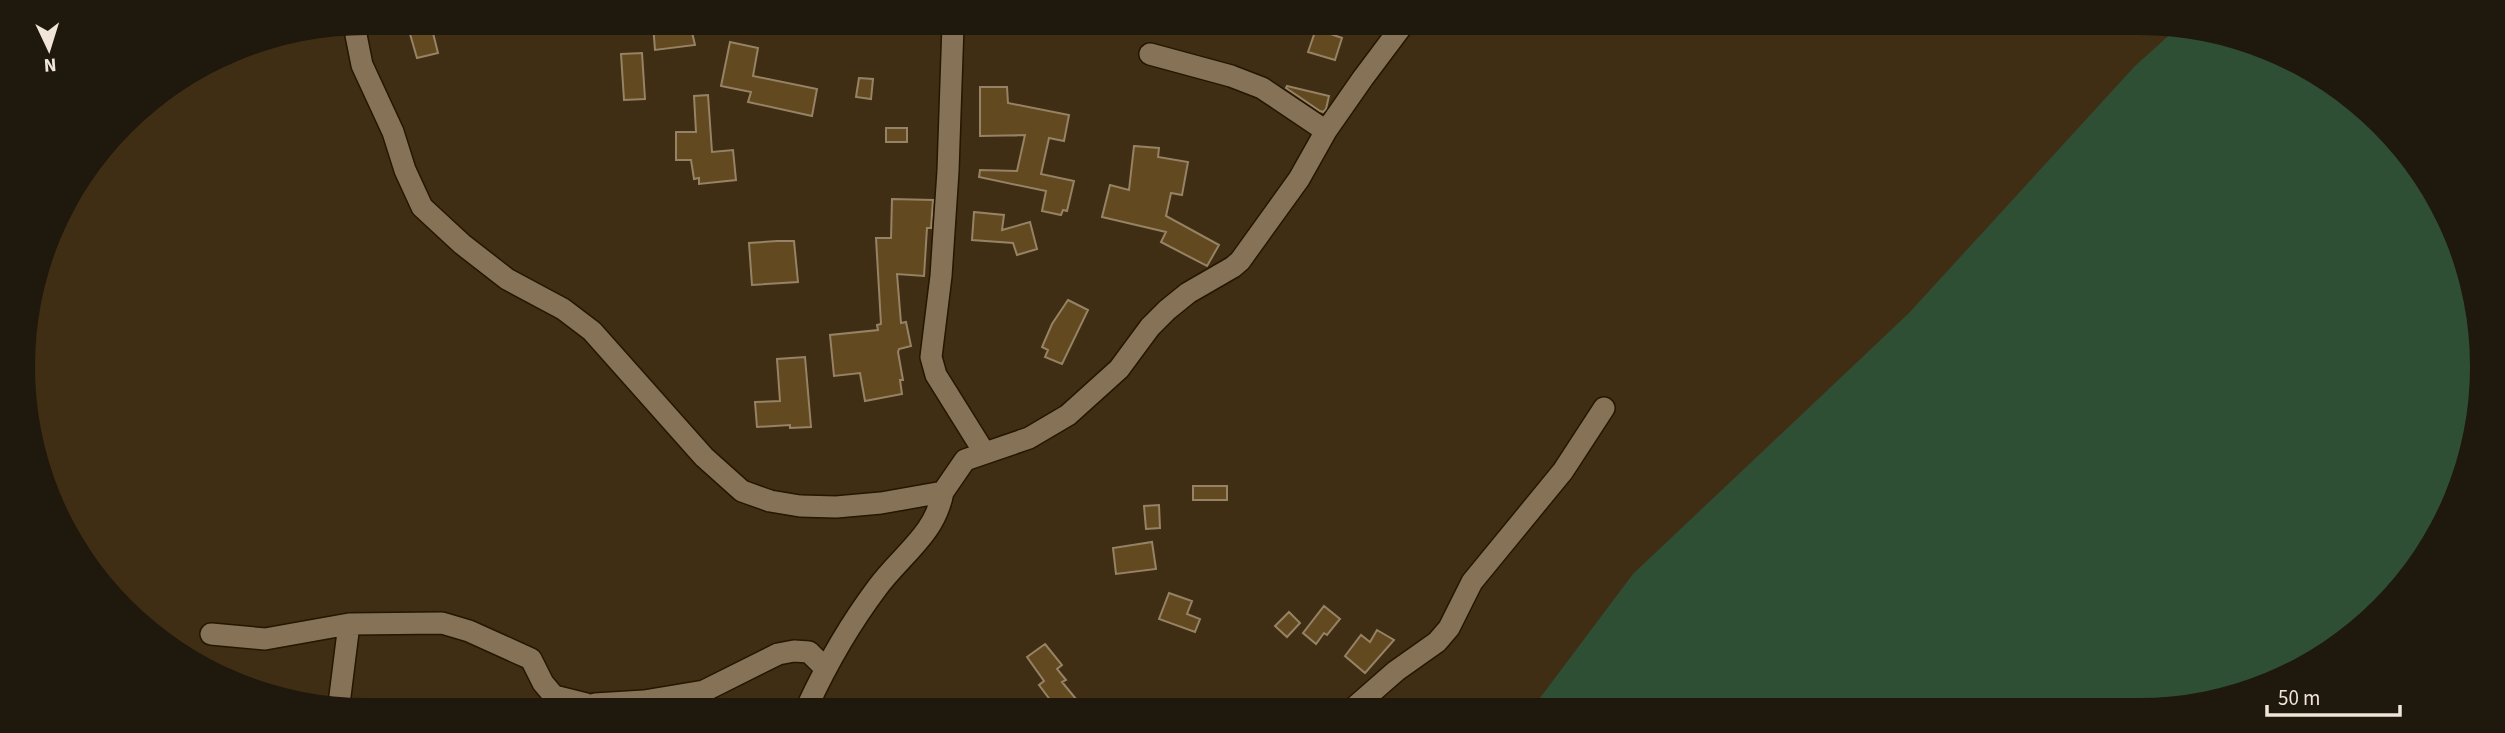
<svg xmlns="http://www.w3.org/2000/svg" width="2505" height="733" viewBox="0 0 2505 733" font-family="'Source Sans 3',sans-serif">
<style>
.green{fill:#2f4f35}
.building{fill:#63491f;stroke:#968265;stroke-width:2}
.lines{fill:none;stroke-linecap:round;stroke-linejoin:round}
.minor-casing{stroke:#251600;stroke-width:24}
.minor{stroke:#867357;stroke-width:21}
</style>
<rect width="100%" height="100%" fill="#3f2e13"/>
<path class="green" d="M2176 29H2205L2329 80 2424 175 2476 299V433L2436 538 2365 625 2270 684 2183 707 1534 706 1633 574 1909 313 2135 66Z"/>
<path class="building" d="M653 24H690L695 45 655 50Z
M432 29 438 53 417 58 410 34Z
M1316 29 1342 38 1335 60 1308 52Z
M730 42 758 48 753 76 817 89 812 116 748 102 751 92 721 86Z
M642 53 645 99 624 100 621 54Z
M859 78 873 79 871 99 856 97Z
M1287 86 1329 96 1326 109 1323 112 1320 111 1286 88Z
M980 87H1007L1008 103 1069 115 1064 141 1049 138 1041 174 1074 181 1067 211 1063 210 1061 215 1042 211 1046 191 979 177 980 170 1017 171 1025 135 980 136Z
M708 95 712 152 733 150 736 180 699 184V178L694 179 691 160H676V132H696L694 96Z
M886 128H907V142H886Z
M1134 146 1159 148 1158 157 1188 162 1182 195 1171 193 1166 216 1219 245 1207 266 1161 242 1166 232 1102 217 1110 185 1129 190Z
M892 199 933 200 931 228H927L924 276 897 274 901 323 906 322 911 346 899 349 898 352 903 380H900L902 394 865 401 860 373 834 376 830 335 878 330 877 325 881 324 876 238H891Z
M974 212 1004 215 1002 230 1030 222 1037 249 1017 255 1013 243 972 240Z
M777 241H794L798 282 752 285 749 243Z
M1068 300 1088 310 1062 364 1045 357 1048 350 1042 347 1052 324Z
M805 357 811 427 790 428V425L757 427 755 402 780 401 777 359Z
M1193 486H1227V500H1193Z
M1159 505 1160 528 1146 529 1144 506Z
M1152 542 1156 569 1116 574 1113 548Z
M1169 593 1192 601 1187 614 1200 619 1195 632 1159 619Z
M1324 606 1340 619 1327 635 1324 633 1316 644 1303 633Z
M1289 612 1300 623 1287 637 1275 626Z
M1377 630 1394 640 1365 673 1345 656 1361 635 1370 642Z
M1045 644 1062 665 1057 669 1066 680 1062 682 1081 705H1054L1039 685 1044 681 1027 657Z"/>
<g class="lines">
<g class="minor-casing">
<path id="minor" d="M354 25 362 65 393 132 405 170 422 207 462 244 507 279 563 309 592 331 704 457 742 491 770 501 800 506 836 507 881 503 943 492 965 460 1029 438 1068 415 1119 369 1150 327 1167 310 1188 293 1233 267 1240 261 1299 179 1326 131 1363 78 1402 26
M953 25 948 171 941 276 931 357 936 375 984 452
M1150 54 1231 76 1262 88 1326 131
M211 634 265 639 349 624 442 623 469 631 531 659 543 683 554 696 586 704
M339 704 349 624
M595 704 644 701 704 691 778 654 794 651 809 652 826 669
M808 705C827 664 850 624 877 588 902 554 935 535 943 492
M1356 706 1396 671 1437 642 1449 628 1472 582 1563 471 1604 408"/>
</g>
<use href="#minor" class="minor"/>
</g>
<path d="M0 0H2505V733H0ZM366 35H2139A331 331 0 0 1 2470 366V367A331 331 0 0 1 2139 698H366A331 331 0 0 1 35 367V366A331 331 0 0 1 366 35Z" fill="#1f180c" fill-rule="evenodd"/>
<g transform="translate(49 49) rotate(176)" stroke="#1f180c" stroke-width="5" paint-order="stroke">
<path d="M0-5L12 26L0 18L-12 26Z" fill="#f0e5d6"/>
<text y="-10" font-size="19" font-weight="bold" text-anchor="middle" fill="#f0e5d6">N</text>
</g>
<path d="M2267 705v10h133v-10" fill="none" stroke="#f0e5d6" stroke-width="3.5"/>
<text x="2278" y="705" font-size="21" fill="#f0e5d6" stroke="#1f180c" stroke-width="5" paint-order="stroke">50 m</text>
</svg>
